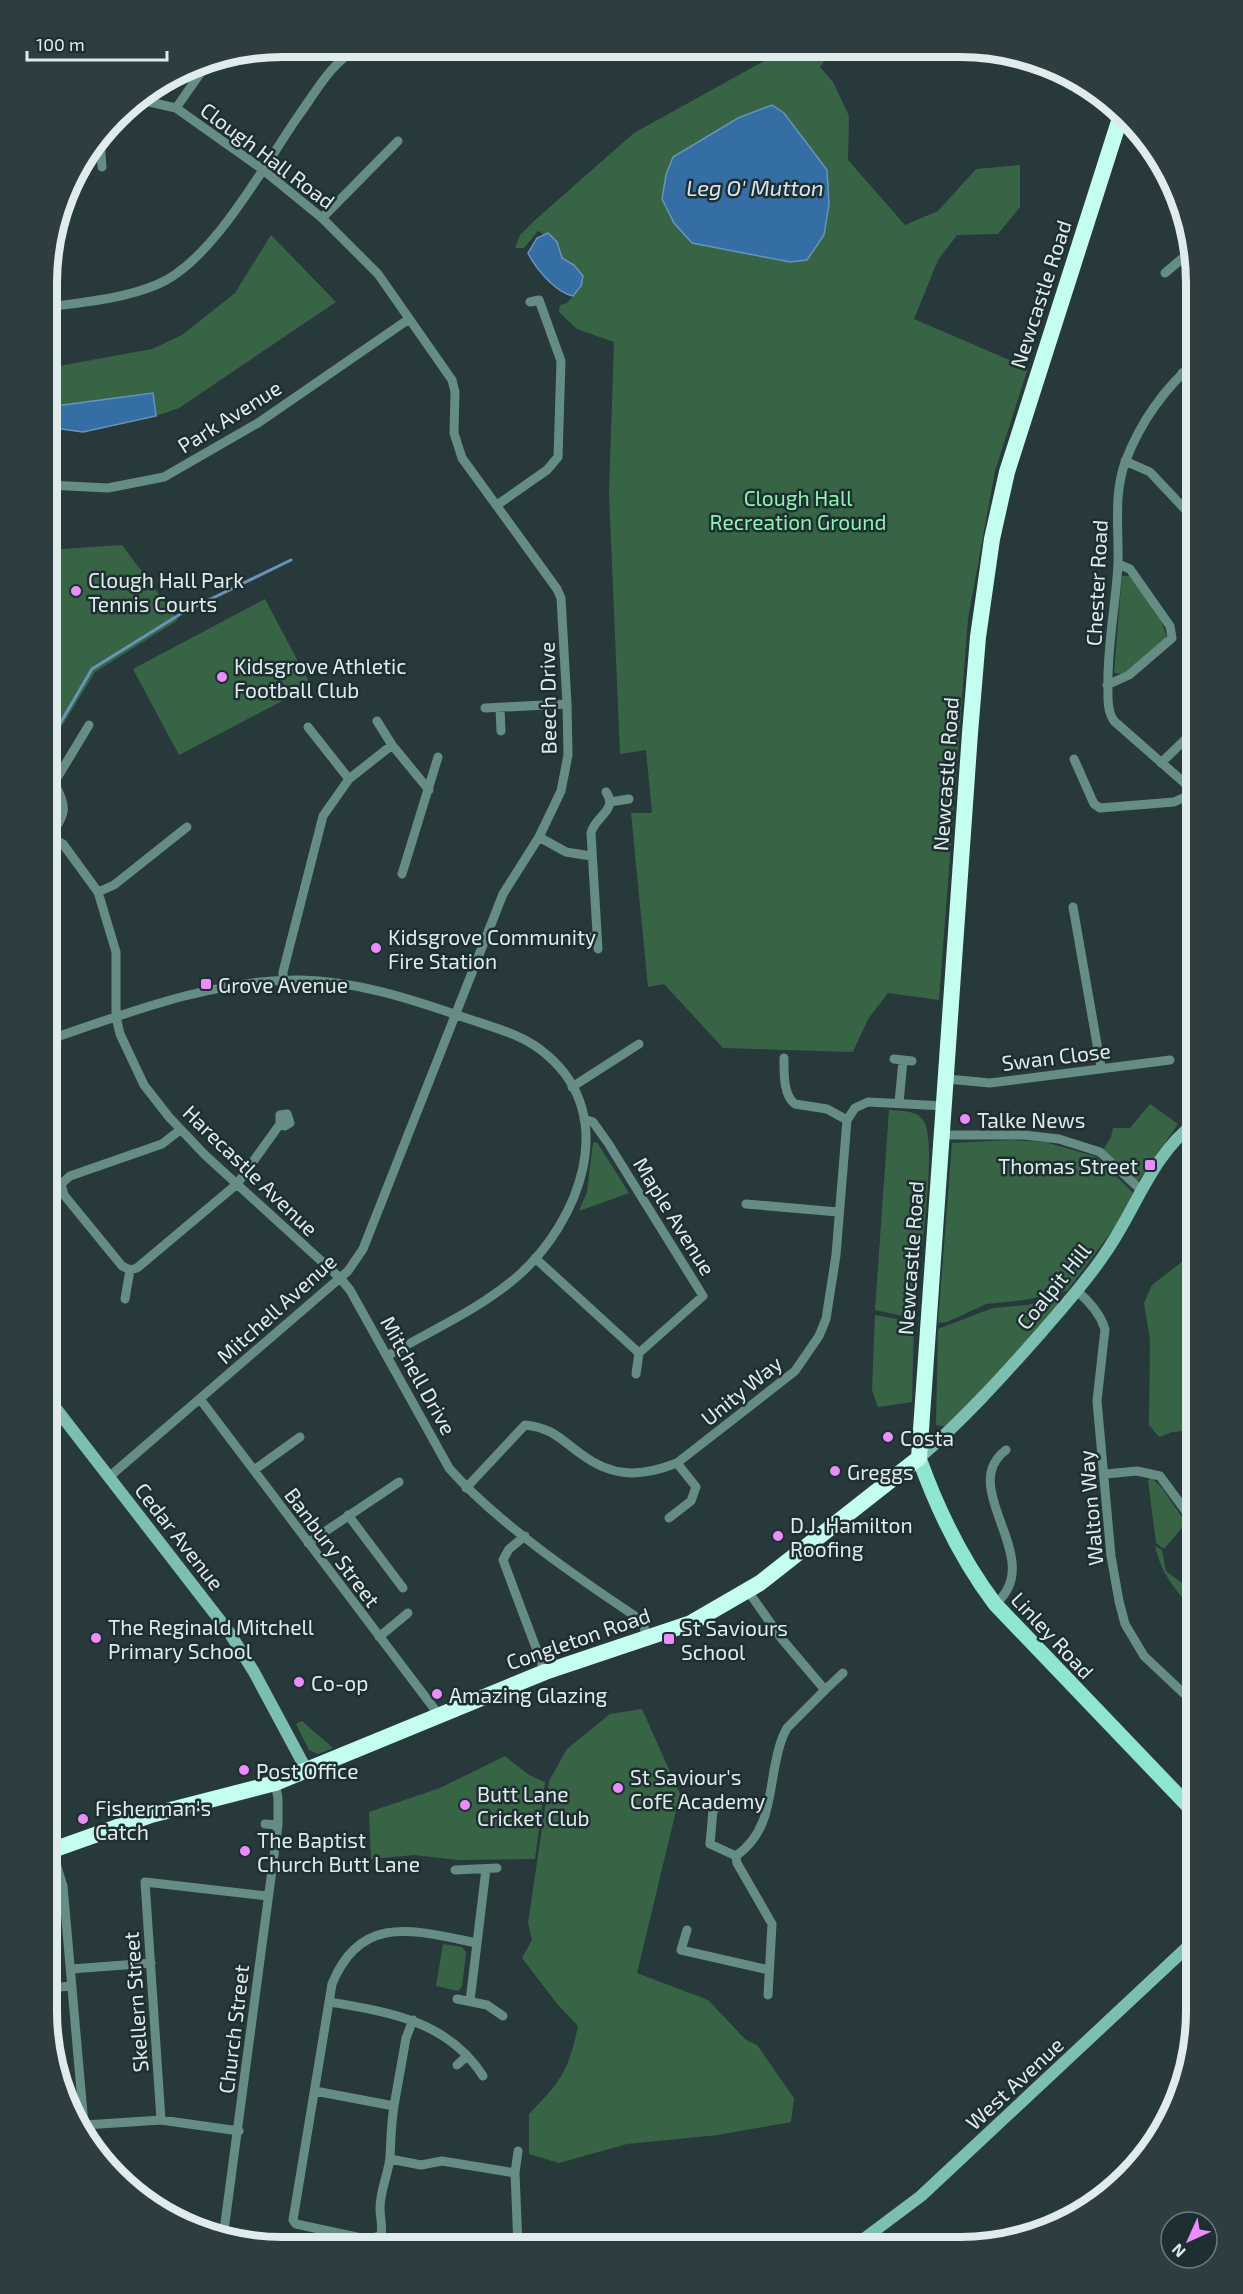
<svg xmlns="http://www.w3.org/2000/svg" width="1243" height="2294" viewBox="0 0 1243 2294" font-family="'Exo 2',sans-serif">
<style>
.green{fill:#386446}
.water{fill:#356ea5;stroke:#6894ba;stroke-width:1.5}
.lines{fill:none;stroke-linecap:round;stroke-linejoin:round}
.stream{stroke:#6894ba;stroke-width:3}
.street{stroke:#658d83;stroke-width:9}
.secondary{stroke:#7cbeaf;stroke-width:12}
.primary{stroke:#8ee5d0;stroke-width:15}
.highway{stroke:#c3feef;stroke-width:16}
.poi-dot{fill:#eb8dfc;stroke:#1e2f31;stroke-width:2}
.labels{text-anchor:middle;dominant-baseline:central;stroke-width:5;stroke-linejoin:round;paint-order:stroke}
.street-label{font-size:21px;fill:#e0ebec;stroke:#1e2f31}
.park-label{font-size:21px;fill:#8df3af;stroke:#1e2f31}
.poi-label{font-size:21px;fill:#e0ebec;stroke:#1e2f31;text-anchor:start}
.water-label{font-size:22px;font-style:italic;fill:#d7e6f6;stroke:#1e2f31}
.rim{fill:none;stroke:#e0ebec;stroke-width:8}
</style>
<rect width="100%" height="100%" fill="#28393b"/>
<path class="green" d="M784 50H832L820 67 833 82 849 116 848 160 905 225 938 211 976 169 1020 165V207L998 234 957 235 938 260 914 319 1028 368 995 471 968 619 939 1000 888 993 868 1019 853 1052 723 1048 664 984 648 987 631 813H652L646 750 620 754 609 492 614 342 577 329 559 312 560 305 567 303 581 287 574 265 562 258 557 242 538 231 524 248H515L520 235 535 220 634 133Z
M271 235 336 302 179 408 156 416 153 393 48 407V368L152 349 182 335 235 293Z
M122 545 178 620 95 672 48 749V550Z
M1122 576H1130L1161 620 1167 638 1125 674 1114 673Z
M265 599 311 686 179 755 133 669Z
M1150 1104 1178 1124 1137 1183 1103 1150 1111 1137 1113 1128H1130Z
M889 1110C900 1111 916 1110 923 1120 940 1141 916 1285 913 1318L875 1310Z
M1011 1140 1045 1142 1097 1157 1133 1193 1115 1227 1067 1291 1024 1300 986 1304 947 1322 938 1323 952 1143Z
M597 1142 629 1193 579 1211 587 1192 593 1143Z
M1196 1239V1452L1185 1431 1172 1432 1159 1437 1149 1425 1150 1340 1144 1303 1152 1285 1183 1261Z
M1048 1299 1061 1303 986 1387 946 1427 936 1425 938 1329 993 1308 1028 1305Z
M875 1315 914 1322 912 1402 878 1407 872 1390Z
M1152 1478 1162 1488 1186 1523 1164 1549 1156 1543 1148 1480Z
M1155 1546 1162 1550 1166 1571 1196 1594V1613C1177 1592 1161 1574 1155 1546Z
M642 1709 680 1794 637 1973 708 2000 746 2040 757 2045 794 2098 791 2122 718 2135 627 2144 559 2163 529 2154V2114C562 2080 568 2072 578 2026L558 2005 522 1958 532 1940 528 1923 549 1781 567 1749 610 1714Z
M302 1721 333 1748 318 1754 309 1750 296 1724Z
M505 1756 529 1775 545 1782 535 1859 459 1860 414 1855 371 1859 369 1812 440 1788Z
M443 1944 462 1947 466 1952 462 1987 458 1991 436 1986Z"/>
<path class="water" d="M772 105 784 113 827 170 829 204 824 235 807 260 790 262 692 243 674 223 662 199 666 175 673 157 738 118Z
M548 233 557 242 562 258 574 265 583 276 581 286 573 296C555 292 536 269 528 253L537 238Z
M153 393 156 416 83 432 48 427V407Z"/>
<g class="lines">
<path class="stream" d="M48 744 92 669 182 613 291 560"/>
<path class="street" d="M176 108 209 61
M100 140 102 167
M322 218 398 141
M1165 273 1191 251
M48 307C84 302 122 299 156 285 212 263 264 165 299 115 317 90 331 63 359 47
M1182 373 1196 389
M1125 461 1150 472 1196 521
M48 485 108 488 164 477 258 423 409 319
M497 505 547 470 558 457 561 361 539 300 530 302
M1107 685 1129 675 1172 638 1170 626 1130 569 1118 564
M485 708 567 704
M500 708 501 731
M377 721 392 745 429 790
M308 727 349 779
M1074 759 1094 804 1100 808 1174 802 1196 792
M1161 763 1196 729
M1196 793 1114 721C1107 711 1108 698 1108 686 1107 645 1116 604 1118 564 1119 529 1113 493 1126 460 1141 421 1165 388 1196 361
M610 802 629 799
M48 836 63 844 98 892 116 952V1017L120 1034 144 1085 169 1117 205 1155 340 1278 350 1290 449 1468C496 1522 578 1578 638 1618L644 1626 646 1637
M50 836C66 815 68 807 54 783L89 725
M539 837 566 852 591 856
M402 874 438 757
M98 892 114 885 187 827
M1073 907 1101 1067
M544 938 597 937
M598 949 591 833C594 817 619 810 606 792
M283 981V972L323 816 349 779 392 745
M48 1040C127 1013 215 979 300 980 356 981 411 999 463 1017 491 1027 524 1034 547 1055 620 1117 579 1221 519 1275 482 1308 432 1330 389 1355
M784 1058C784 1072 783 1095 795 1104L827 1109 847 1120
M894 1059 912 1061
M947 1079 990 1083 1170 1060
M572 1087 639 1044
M899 1103 903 1060
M180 1130 162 1144 70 1176 61 1184 64 1195 122 1266 130 1270 137 1268 237 1184 280 1124V1115L287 1114 290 1123 285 1126 280 1124
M942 1135H1024L1059 1139 1100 1152 1142 1191
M47 1181 61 1184
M746 1204 838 1212
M535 1258 639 1353 703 1296 608 1143 593 1122 584 1119
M1077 1291C1090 1302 1100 1313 1105 1329L1097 1401 1111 1556 1119 1601 1125 1624 1144 1656 1196 1705
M125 1299 130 1270
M636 1374 639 1353
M200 1399 439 1715
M254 1470 300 1437
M1106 1474 1137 1471 1160 1476 1196 1525
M109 1477 348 1271 363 1249 503 894 539 837 561 791 568 755 567 704 561 598 557 589 462 458 454 433 455 392 452 380 378 274 322 218 262 169 176 108 136 99
M466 1488 525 1425C553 1428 560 1439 581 1454 613 1478 641 1477 677 1463L795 1371 819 1336 826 1319 836 1255 847 1120 855 1108 868 1102 945 1106
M348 1515 403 1588
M669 1518 691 1501 696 1487 677 1463
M525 1536 509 1549 503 1560 545 1672
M308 1543 399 1482
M748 1591 781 1638 825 1690 787 1728 783 1736C766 1778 778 1826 736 1856L737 1863 772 1924 768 1995
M995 1604C1049 1560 955 1488 1006 1450
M379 1637 408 1613
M825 1690 843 1673
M730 1800 713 1810 710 1844 736 1856
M265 1824 278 1825
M47 1835 63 1886 85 2136
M455 1870 497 1868
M687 1930 681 1950 769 1970
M71 1969 151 1963
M47 1988 72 1986
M457 1999 487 2005 503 2016
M470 2001 486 1869
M330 2002C389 2012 448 2021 483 2076
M457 2065 467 2056
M315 2091 394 2106C391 2124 391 2139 390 2157 389 2172 380 2190 380 2208 380 2218 383 2226 381 2236
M394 2106 406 2038 413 2020
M161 2120 145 1882 267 1896
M85 2125 161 2120 239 2131
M390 2159 421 2165 442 2161 515 2173
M381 2236 366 2239 296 2224 293 2220 332 1984C361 1912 416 1931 477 1943
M381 2236 395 2246
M223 2238 278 1825V1798L275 1783
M433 2246 434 2241
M518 2246 515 2173 518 2151"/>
<path class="secondary" d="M47 1397 229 1632 254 1672 306 1769
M919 1458C963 1420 1001 1378 1040 1334 1063 1307 1087 1281 1106 1252 1136 1209 1152 1154 1196 1122
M853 2247 921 2196 1196 1939"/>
<path class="primary" d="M919 1458C938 1511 961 1559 995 1604L1196 1814"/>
<path class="highway" d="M47 1852 151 1815 275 1783 545 1672 691 1623 760 1583 919 1458 970 733 978 637 992 539 1007 472 1122 112"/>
</g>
<g class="poi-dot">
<circle cx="76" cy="591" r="6"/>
<circle cx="222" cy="677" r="6"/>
<circle cx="376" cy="948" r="6"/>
<rect x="200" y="978" width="12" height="12" rx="3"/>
<circle cx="965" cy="1119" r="6"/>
<rect x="1144" y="1159" width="12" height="12" rx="3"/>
<circle cx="888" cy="1437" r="6"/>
<circle cx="835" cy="1471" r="6"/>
<circle cx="778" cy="1536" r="6"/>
<circle cx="96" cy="1638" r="6"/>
<rect x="663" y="1633" width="12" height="12" rx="3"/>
<circle cx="299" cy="1682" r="6"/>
<circle cx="437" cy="1694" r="6"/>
<circle cx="244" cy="1770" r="6"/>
<circle cx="618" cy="1788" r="6"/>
<circle cx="465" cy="1805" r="6"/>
<circle cx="83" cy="1819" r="6"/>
<circle cx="245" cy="1851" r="6"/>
</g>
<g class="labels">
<g class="street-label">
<text transform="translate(268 155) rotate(37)">Clough Hall Road</text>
<text transform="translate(1040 294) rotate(-72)">Newcastle Road</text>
<text transform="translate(229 416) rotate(-32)">Park Avenue</text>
<text transform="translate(1096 583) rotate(-87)">Chester Road</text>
<text transform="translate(547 698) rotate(-91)">Beech Drive</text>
<text transform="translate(945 774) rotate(-86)">Newcastle Road</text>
<text transform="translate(1056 1056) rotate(-7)">Swan Close</text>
<text transform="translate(251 1170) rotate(44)">Harecastle Avenue</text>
<text transform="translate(675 1216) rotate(58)">Maple Avenue</text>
<text transform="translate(910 1258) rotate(-86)">Newcastle Road</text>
<text transform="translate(1053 1286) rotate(-51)">Coalpit Hill</text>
<text transform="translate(276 1308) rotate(-42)">Mitchell Avenue</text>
<text transform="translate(419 1375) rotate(61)">Mitchell Drive</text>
<text transform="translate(741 1390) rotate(-39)">Unity Way</text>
<text transform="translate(1090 1508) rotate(-95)">Walton Way</text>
<text transform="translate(180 1536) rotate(52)">Cedar Avenue</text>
<text transform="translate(333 1547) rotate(53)">Banbury Street</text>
<text transform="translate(1053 1635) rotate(47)">Linley Road</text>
<text transform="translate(578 1638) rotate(-19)">Congleton Road</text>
<text transform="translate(135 2002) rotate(-94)">Skellern Street</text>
<text transform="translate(233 2029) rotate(-83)">Church Street</text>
<text transform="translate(1014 2083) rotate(-43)">West Avenue</text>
</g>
<g class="park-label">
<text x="798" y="497">Clough Hall<tspan x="798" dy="24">Recreation Ground</tspan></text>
</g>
<g class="poi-label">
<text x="88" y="579">Clough Hall Park<tspan x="88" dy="24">Tennis Courts</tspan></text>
<text x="234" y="665">Kidsgrove Athletic<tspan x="234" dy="24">Football Club</tspan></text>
<text x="388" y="936">Kidsgrove Community<tspan x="388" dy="24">Fire Station</tspan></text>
<text x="218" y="984">Grove Avenue</text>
<text x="977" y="1119">Talke News</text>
<text x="1138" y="1165" text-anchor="end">Thomas Street</text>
<text x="900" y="1437">Costa</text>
<text x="847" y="1471">Greggs</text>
<text x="790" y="1524">D.J. Hamilton<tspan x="790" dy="24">Roofing</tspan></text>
<text x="108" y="1626">The Reginald Mitchell<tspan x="108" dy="24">Primary School</tspan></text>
<text x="681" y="1627">St Saviours<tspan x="681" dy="24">School</tspan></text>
<text x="311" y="1682">Co-op</text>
<text x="449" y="1694">Amazing Glazing</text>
<text x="256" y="1770">Post Office</text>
<text x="630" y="1776">St Saviour's<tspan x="630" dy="24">CofE Academy</tspan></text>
<text x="477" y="1793">Butt Lane<tspan x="477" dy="24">Cricket Club</tspan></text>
<text x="95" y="1807">Fisherman's<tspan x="95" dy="24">Catch</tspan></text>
<text x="257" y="1839">The Baptist<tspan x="257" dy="24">Church Butt Lane</tspan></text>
</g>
<g class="water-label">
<text x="755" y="187">Leg O' Mutton</text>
</g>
</g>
<path d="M0 0H1243V2294H0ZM283 57H960A226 226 0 0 1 1186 283V2011A226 226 0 0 1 960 2237H283A226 226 0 0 1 57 2011V283A226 226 0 0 1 283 57Z" fill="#2e3e40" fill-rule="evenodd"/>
<path class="rim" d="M283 57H960A226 226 0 0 1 1186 283V2011A226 226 0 0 1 960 2237H283A226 226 0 0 1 57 2011V283A226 226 0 0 1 283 57Z"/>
<g transform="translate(1189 2240) rotate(225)"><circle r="28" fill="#1e2f31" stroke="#6c7a7c" stroke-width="1.5"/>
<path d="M0-4.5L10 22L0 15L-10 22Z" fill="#eb8dfc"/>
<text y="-9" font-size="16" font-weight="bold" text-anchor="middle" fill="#e0ebec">N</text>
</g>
<path d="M27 51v9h140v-9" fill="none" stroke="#e0ebec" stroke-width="3"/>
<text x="36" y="51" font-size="18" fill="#e0ebec" stroke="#1e2f31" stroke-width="4.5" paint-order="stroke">100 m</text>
</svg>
